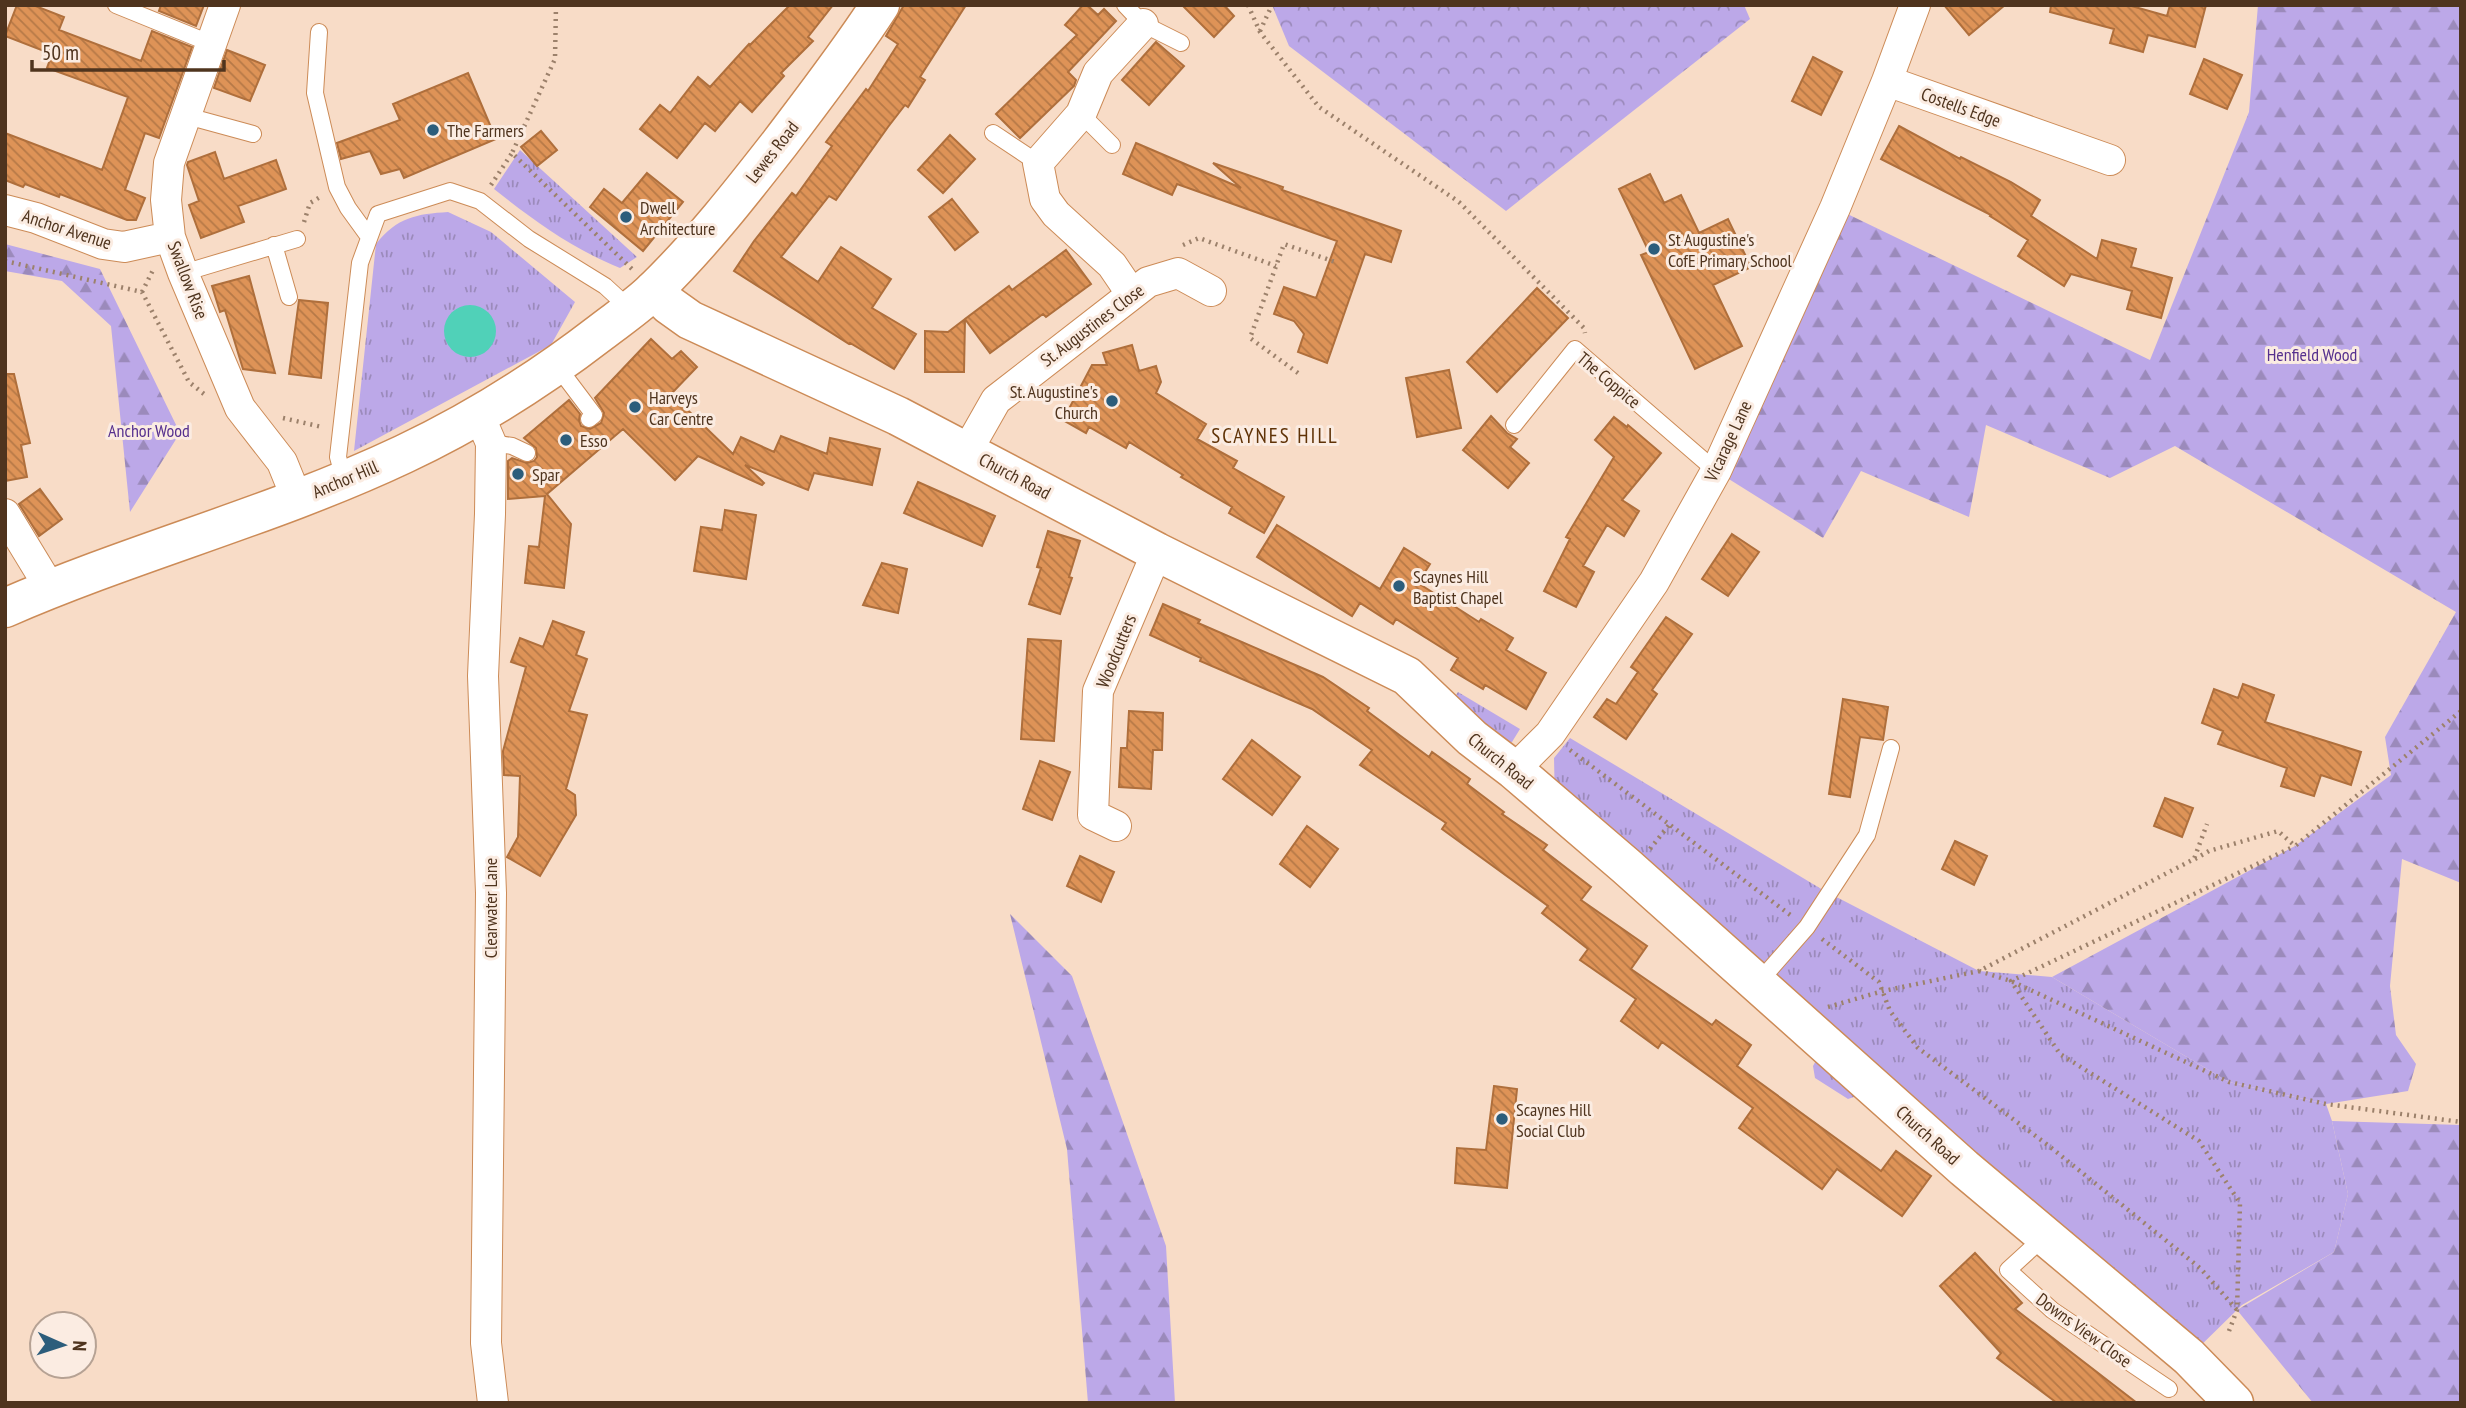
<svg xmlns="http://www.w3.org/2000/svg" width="2466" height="1408" viewBox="0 0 2466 1408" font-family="'PT Sans Narrow',sans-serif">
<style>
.grass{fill:url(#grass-tufts)}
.forest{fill:url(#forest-firs)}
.park{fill:url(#park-crowns)}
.water{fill:#50d1b8}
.building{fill:url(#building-back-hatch);stroke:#af6f3c;stroke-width:2}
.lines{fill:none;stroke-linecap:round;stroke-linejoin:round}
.service-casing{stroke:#cc8b57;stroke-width:18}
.minor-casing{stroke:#cc8b57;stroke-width:32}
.tertiary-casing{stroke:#cc8b57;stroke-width:41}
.trunk-casing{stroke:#cc8b57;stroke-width:41}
.path{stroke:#9c816b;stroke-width:4.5;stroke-dasharray:2 5;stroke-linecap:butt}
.service{stroke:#fff;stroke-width:16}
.minor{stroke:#fff;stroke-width:30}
.tertiary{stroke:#fff;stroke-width:38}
.trunk{stroke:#fff;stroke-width:38}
.poi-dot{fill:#2c5d7b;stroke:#fbece2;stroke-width:2.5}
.labels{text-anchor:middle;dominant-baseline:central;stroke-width:6;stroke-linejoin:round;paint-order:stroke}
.street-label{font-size:18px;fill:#4f341e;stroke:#fbece2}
.poi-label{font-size:18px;fill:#4f341e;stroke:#fbece2;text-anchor:start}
.park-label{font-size:18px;fill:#56308e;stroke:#fbece2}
.quarter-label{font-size:21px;letter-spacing:2px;fill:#603307;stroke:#fbece2}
</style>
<defs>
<pattern id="grass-tufts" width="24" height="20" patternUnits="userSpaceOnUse" patternTransform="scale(1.75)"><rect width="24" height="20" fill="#bca8e8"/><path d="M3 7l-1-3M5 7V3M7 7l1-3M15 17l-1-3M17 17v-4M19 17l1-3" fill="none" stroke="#9b8abb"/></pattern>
<pattern id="forest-firs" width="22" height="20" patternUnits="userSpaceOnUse" patternTransform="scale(1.75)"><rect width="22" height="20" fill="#bca8e8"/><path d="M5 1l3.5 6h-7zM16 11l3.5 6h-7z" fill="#9b8abb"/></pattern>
<pattern id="park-crowns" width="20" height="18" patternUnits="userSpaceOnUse" patternTransform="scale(1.75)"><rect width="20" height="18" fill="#bca8e8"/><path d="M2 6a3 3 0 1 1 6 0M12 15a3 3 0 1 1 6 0" fill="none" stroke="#9b8abb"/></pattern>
<pattern id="building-back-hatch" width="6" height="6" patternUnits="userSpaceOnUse" patternTransform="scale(1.75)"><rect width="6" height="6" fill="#de9357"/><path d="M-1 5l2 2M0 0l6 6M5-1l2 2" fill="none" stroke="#b67947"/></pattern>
</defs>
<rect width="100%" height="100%" fill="#f8dcc7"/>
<path class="grass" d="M520 150 637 257 620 268C573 249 534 221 494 189Z
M448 212 491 232 575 302 551 345 354 451 376 244C397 217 417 214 448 212Z
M1458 692 1520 729 1512 742 1502 745 1444 713Z
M1570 738 1823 890 1979 971 2052 977 2229 1082 2326 1104 2332 1121 2348 1194 2334 1252 2242 1305 2189 1357 1555 806 1554 758Z
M1818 1057 1861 1089 1854 1097 1848 1099 1815 1078 1813 1066Z"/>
<path class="forest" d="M2258 5H2461V883L2402 859 2390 986 2396 1035 2416 1064 2408 1091 2326 1104 2229 1082 2052 977 2295 846 2391 775 2385 737 2456 612 2175 446 2110 478 1986 425 1969 517 1861 471 1823 538 1716 471 1835 208 2150 360 2249 112Z
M5 244 100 269 180 433 130 512 111 326 62 281 5 271Z
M1010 914 1072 976 1166 1246 1175 1403H1088L1067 1149Z
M2332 1121 2461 1125V1403H2313L2237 1310 2334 1252 2348 1194Z"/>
<path class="park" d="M1272 5H1744L1750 19 1506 211 1289 46Z"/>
<path class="water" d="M444 331a26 26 0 1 1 52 0a26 26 0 1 1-52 0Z"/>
<path class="building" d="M17 5H33L64 17 59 30 141 61 152 31 192 47 159 138 145 133 125 190 145 198 136 220H127L60 194 59 197 25 184 23 187 5 180V133L102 170 128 97 47 68 52 54 5 36Z
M161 5H204L196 26 159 11Z
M790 5H833L808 37 813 41 781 73 784 76 752 112 740 101 715 131 705 123 677 158 640 129 660 105 670 113 698 77 710 87 749 44 750 45Z
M904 5H966L920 77 925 80 908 107 905 105 888 127 836 200 829 196 781 257 818 282 841 247 891 279 872 308 916 334 894 369 850 343 849 344 734 271 754 241 792 193 796 196 832 146 826 142 866 89 868 91 898 44 886 36Z
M1083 5H1087L1098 15 1104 9 1116 21 1068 72 1076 80 1074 86 1020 138 996 114 1077 35 1065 25Z
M1182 5H1224L1234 16 1214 37Z
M1944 5H2005L1969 35Z
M2051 5H2128L2167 16 2170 5H2206L2195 47 2148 35 2143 52 2110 43 2114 29 2050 12Z
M1156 42 1184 66 1149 105 1122 80Z
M227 50 265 65 250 101 214 88Z
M1813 57 1842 72 1821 115 1792 101Z
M2204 59 2242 75 2227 109 2190 94Z
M468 73 496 139 404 178 400 169 381 174 370 151 341 159 337 143 400 120 393 104Z
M1899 126 1960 159 1961 157 2011 182 2040 200 2031 216 2097 259 2102 240 2136 249 2131 267 2172 278 2161 318 2127 309 2132 291 2071 274 2064 286 2018 256 2028 240 1990 216 1991 215 1881 159Z
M541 131 557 150 537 166 521 147Z
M950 135 975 159 943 193 918 170Z
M1136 143 1241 188 1213 163 1283 187 1282 190 1401 231 1391 262 1365 254 1327 363 1298 352 1304 334 1294 321 1274 314 1284 287 1316 298 1337 241 1177 184 1172 195 1123 174Z
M215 152 224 179 276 160 286 189 238 206 244 222 201 238 189 205 199 201 187 165 188 162Z
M647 173 683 202 643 251 590 207 604 189 622 203Z
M1650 174 1664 203 1681 195 1699 233 1728 219 1751 267 1713 285 1742 346 1695 369 1641 255 1649 252 1619 189Z
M952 199 978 232 955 250 929 217Z
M1066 250 1091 284 1046 317 1043 314 990 353 965 319 1009 286 1012 290Z
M249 276 275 373 243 369 225 310 220 312 212 286Z
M1537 288 1568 318 1497 392 1467 362Z
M299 300 328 303 321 378 289 374Z
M965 319 964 372H925V331L948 332Z
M651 339 672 359 681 351 697 367 671 394 733 454 741 437 774 452 781 436 827 454 830 438 880 449 872 485 814 473 808 490 745 465 764 483 762 485 698 456 675 480 623 429 547 494 571 524 564 588 525 583 529 546 539 547 545 496 508 499V461L512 458 527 463 534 461 537 457 536 448 524 438 569 400 580 414 579 420 581 426 590 429 601 423 604 413 595 398Z
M1132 345 1139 371 1156 366 1161 382 1156 393 1206 424 1197 439 1237 461 1233 468 1284 497 1264 533 1229 513 1232 507 1181 477 1183 475 1129 442 1126 448 1089 427 1086 433 1063 420 1092 365H1107L1103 353Z
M1449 370 1461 428 1417 437 1406 378Z
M5 374H14L30 443 21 445 27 477 5 481Z
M1491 416 1507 433 1517 439 1510 447 1529 463 1508 488 1463 450Z
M1614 417 1627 427 1628 425 1661 453 1622 500 1639 511 1624 536 1607 525 1583 566 1594 572 1576 607 1544 591 1570 539 1566 537 1614 457 1595 440Z
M918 482 995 516 982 546 904 513Z
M40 489 62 519 39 536 19 504Z
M725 510 756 515 746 579 694 571 701 527 722 530Z
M1277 525 1380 589 1404 548 1430 564 1418 583 1479 622 1481 619 1513 638 1506 650 1546 673 1526 709 1485 685 1483 689 1451 670 1458 658 1396 619 1393 624 1360 603 1352 616 1257 557Z
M1048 531 1080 541 1069 577 1072 578 1060 614 1029 604 1041 568 1037 567Z
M1732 534 1759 552 1728 596 1702 579Z
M882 563 907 569 898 613 863 605Z
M1163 604 1200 620 1198 623 1323 677 1369 708 1367 711 1429 757 1432 752 1470 779 1467 784 1504 812 1502 814 1547 845 1543 850 1591 887 1581 900 1647 946 1631 969 1712 1025 1716 1020 1751 1045 1737 1066 1881 1171 1896 1151 1931 1176 1902 1216 1837 1169 1822 1189 1739 1128 1753 1108 1662 1042 1658 1048 1621 1021 1636 999 1580 960 1588 949 1542 913 1548 906 1442 829 1446 823 1360 765 1372 750 1312 709 1200 661 1201 658 1150 635Z
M1666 617 1692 634 1652 690 1657 694 1626 739 1594 717 1607 699 1616 704 1638 672 1631 667Z
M553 621 584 632 576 655 587 659 569 711 587 715 566 789 575 795 576 815 540 876 507 857 518 837 520 776 504 775 503 751 526 667 511 662 520 638 543 647Z
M1028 639 1061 641 1054 741 1021 739Z
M2243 684 2274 695 2265 722 2361 752 2351 785 2321 775 2314 796 2281 786 2287 768 2218 744 2223 731 2202 723 2214 689 2238 698Z
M1843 699 1888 707 1883 740 1860 737 1850 797 1829 794Z
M1129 711 1163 713 1162 750H1153L1151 789 1119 787 1121 748H1127Z
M1252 740 1300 777 1272 815 1223 779Z
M1040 761 1070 772 1052 820 1023 809Z
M2165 798 2193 808 2182 837 2154 826Z
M1307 826 1338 849 1310 887 1280 864Z
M1955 841 1987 856 1974 885 1942 869Z
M1080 856 1114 872 1101 902 1067 886Z
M1494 1086 1517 1089 1507 1188 1455 1183 1457 1148 1486 1150Z
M1975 1253 2022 1303 2015 1309 2137 1403H2057L1997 1358 2001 1353 1940 1286Z"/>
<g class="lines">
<g class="service-casing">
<path id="service" d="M116 5 212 44
M1125 5 1143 24 1181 43
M319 32 315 93 337 187 348 208 369 237
M1081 114 1112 145
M187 116 253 134
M993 133 1038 163
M274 245 289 297
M183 273 297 239
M557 366 594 415 589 419
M1514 425 1575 349 1716 471
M491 443 512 446 527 453
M344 479 338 457 360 263 378 214 450 191 480 201 529 239 605 286 631 310
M1757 984 1807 927 1867 835 1891 748
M2044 1237 2008 1270 2052 1310 2169 1389"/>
</g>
<g class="minor-casing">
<path id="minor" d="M225 5 169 163 166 200 170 237 183 273 240 408 282 462 297 499
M1887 81 2110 160
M5 210 36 218 103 244 124 247 170 237
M1131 293 1112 265 1056 214 1045 199 1038 163 1081 114 1098 73 1143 24
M479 415 491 443 490 514 483 676 491 893 486 1343 493 1403
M967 451 996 400 1148 282 1178 273 1211 291
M5 514 50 588
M1514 770 1550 734 1654 582 1716 471 1835 208 1887 81 1915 5
M1116 826 1093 815 1098 691 1157 552"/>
</g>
<g class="tertiary-casing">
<path id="tertiary" d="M654 290 669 305 690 320 898 416 1157 552 1407 676 1472 738 1514 770 1626 866 1964 1168 2189 1357 2234 1403"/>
</g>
<g class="trunk-casing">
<path id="trunk" d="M5 608C136 551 275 515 404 454 474 421 539 380 600 333 618 319 639 305 655 289 701 244 741 193 780 143 814 98 849 53 880 5"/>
</g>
<path class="path" d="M556 5 555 59 512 153 633 270
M1248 5 1260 32 1319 107 1459 202 1584 328 1585 333
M1260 31 1272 5
M491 185 512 153
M304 222 310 203 322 196
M1183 245 1199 238 1276 266
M5 261 142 292 189 382 204 394
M142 292 153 270
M1298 373 1250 338 1284 244 1338 263
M283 418 322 427
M1570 750 1793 917
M1650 849 1669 825
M2195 859 2209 851 2278 831 2295 846 2461 711
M1822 939 1879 982 1890 1011 1918 1048 2049 1146 2200 1268 2237 1310
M1979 971 2011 981 2229 1082 2326 1104 2461 1122
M1828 1007 1883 991 1979 971 2194 859 2207 824
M2229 1331 2237 1310 2240 1203 2199 1141 2060 1054 2011 981 2295 846"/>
<use href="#service" class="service"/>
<use href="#minor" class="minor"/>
<use href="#tertiary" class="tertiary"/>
<use href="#trunk" class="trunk"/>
</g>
<g class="poi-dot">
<circle cx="433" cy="130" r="7"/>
<circle cx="626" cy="217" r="7"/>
<circle cx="1654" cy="249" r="7"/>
<circle cx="1112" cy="401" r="7"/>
<circle cx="635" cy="407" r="7"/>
<circle cx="566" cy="440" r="7"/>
<circle cx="518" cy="474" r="7"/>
<circle cx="1399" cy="586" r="7"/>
<circle cx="1502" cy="1119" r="7"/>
</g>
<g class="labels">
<g class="street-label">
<text transform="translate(1961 107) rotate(20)">Costells Edge</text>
<text transform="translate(772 152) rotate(-52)">Lewes Road</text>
<text transform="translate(67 229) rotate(18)">Anchor Avenue</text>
<text transform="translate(188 280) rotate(69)">Swallow Rise</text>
<text transform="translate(1092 325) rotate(-37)">St. Augustines Close</text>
<text transform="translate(1609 380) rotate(40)">The Coppice</text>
<text transform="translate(1728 441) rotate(-65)">Vicarage Lane</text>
<text transform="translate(1015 476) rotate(28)">Church Road</text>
<text transform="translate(345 479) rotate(-23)">Anchor Hill</text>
<text transform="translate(1116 651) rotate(-68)">Woodcutters</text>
<text transform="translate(1501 761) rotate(39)">Church Road</text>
<text transform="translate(490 908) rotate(-90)">Clearwater Lane</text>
<text transform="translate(1928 1135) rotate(42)">Church Road</text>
<text transform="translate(2084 1330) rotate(36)">Downs View Close</text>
</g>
<g class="poi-label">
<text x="447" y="130">The Farmers</text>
<text x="640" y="207">Dwell<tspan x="640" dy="21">Architecture</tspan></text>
<text x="1668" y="239">St Augustine's<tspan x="1668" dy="21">CofE Primary School</tspan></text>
<text x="1098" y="391" text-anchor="end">St. Augustine's<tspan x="1098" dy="21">Church</tspan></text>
<text x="649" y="397">Harveys<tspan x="649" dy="21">Car Centre</tspan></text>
<text x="580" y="440">Esso</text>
<text x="532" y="474">Spar</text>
<text x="1413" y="576">Scaynes Hill<tspan x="1413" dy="21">Baptist Chapel</tspan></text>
<text x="1516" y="1109">Scaynes Hill<tspan x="1516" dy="21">Social Club</tspan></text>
</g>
<g class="park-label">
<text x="2312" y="354">Henfield Wood</text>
<text x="149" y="430">Anchor Wood</text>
</g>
<g class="quarter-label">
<text x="1275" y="435">SCAYNES HILL</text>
</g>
</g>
<rect width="2466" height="1408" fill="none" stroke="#4f341e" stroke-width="14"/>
<g transform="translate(63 1345) rotate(93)"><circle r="33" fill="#fbece2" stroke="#b6a294" stroke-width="2"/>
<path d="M0-5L12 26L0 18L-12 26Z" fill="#2c5d7b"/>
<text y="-10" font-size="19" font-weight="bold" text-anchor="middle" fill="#4f341e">N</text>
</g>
<path d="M32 60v10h192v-10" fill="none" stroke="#4f341e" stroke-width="3.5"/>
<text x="42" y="60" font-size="21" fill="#4f341e" stroke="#fbece2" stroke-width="5" paint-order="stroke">50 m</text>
</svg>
